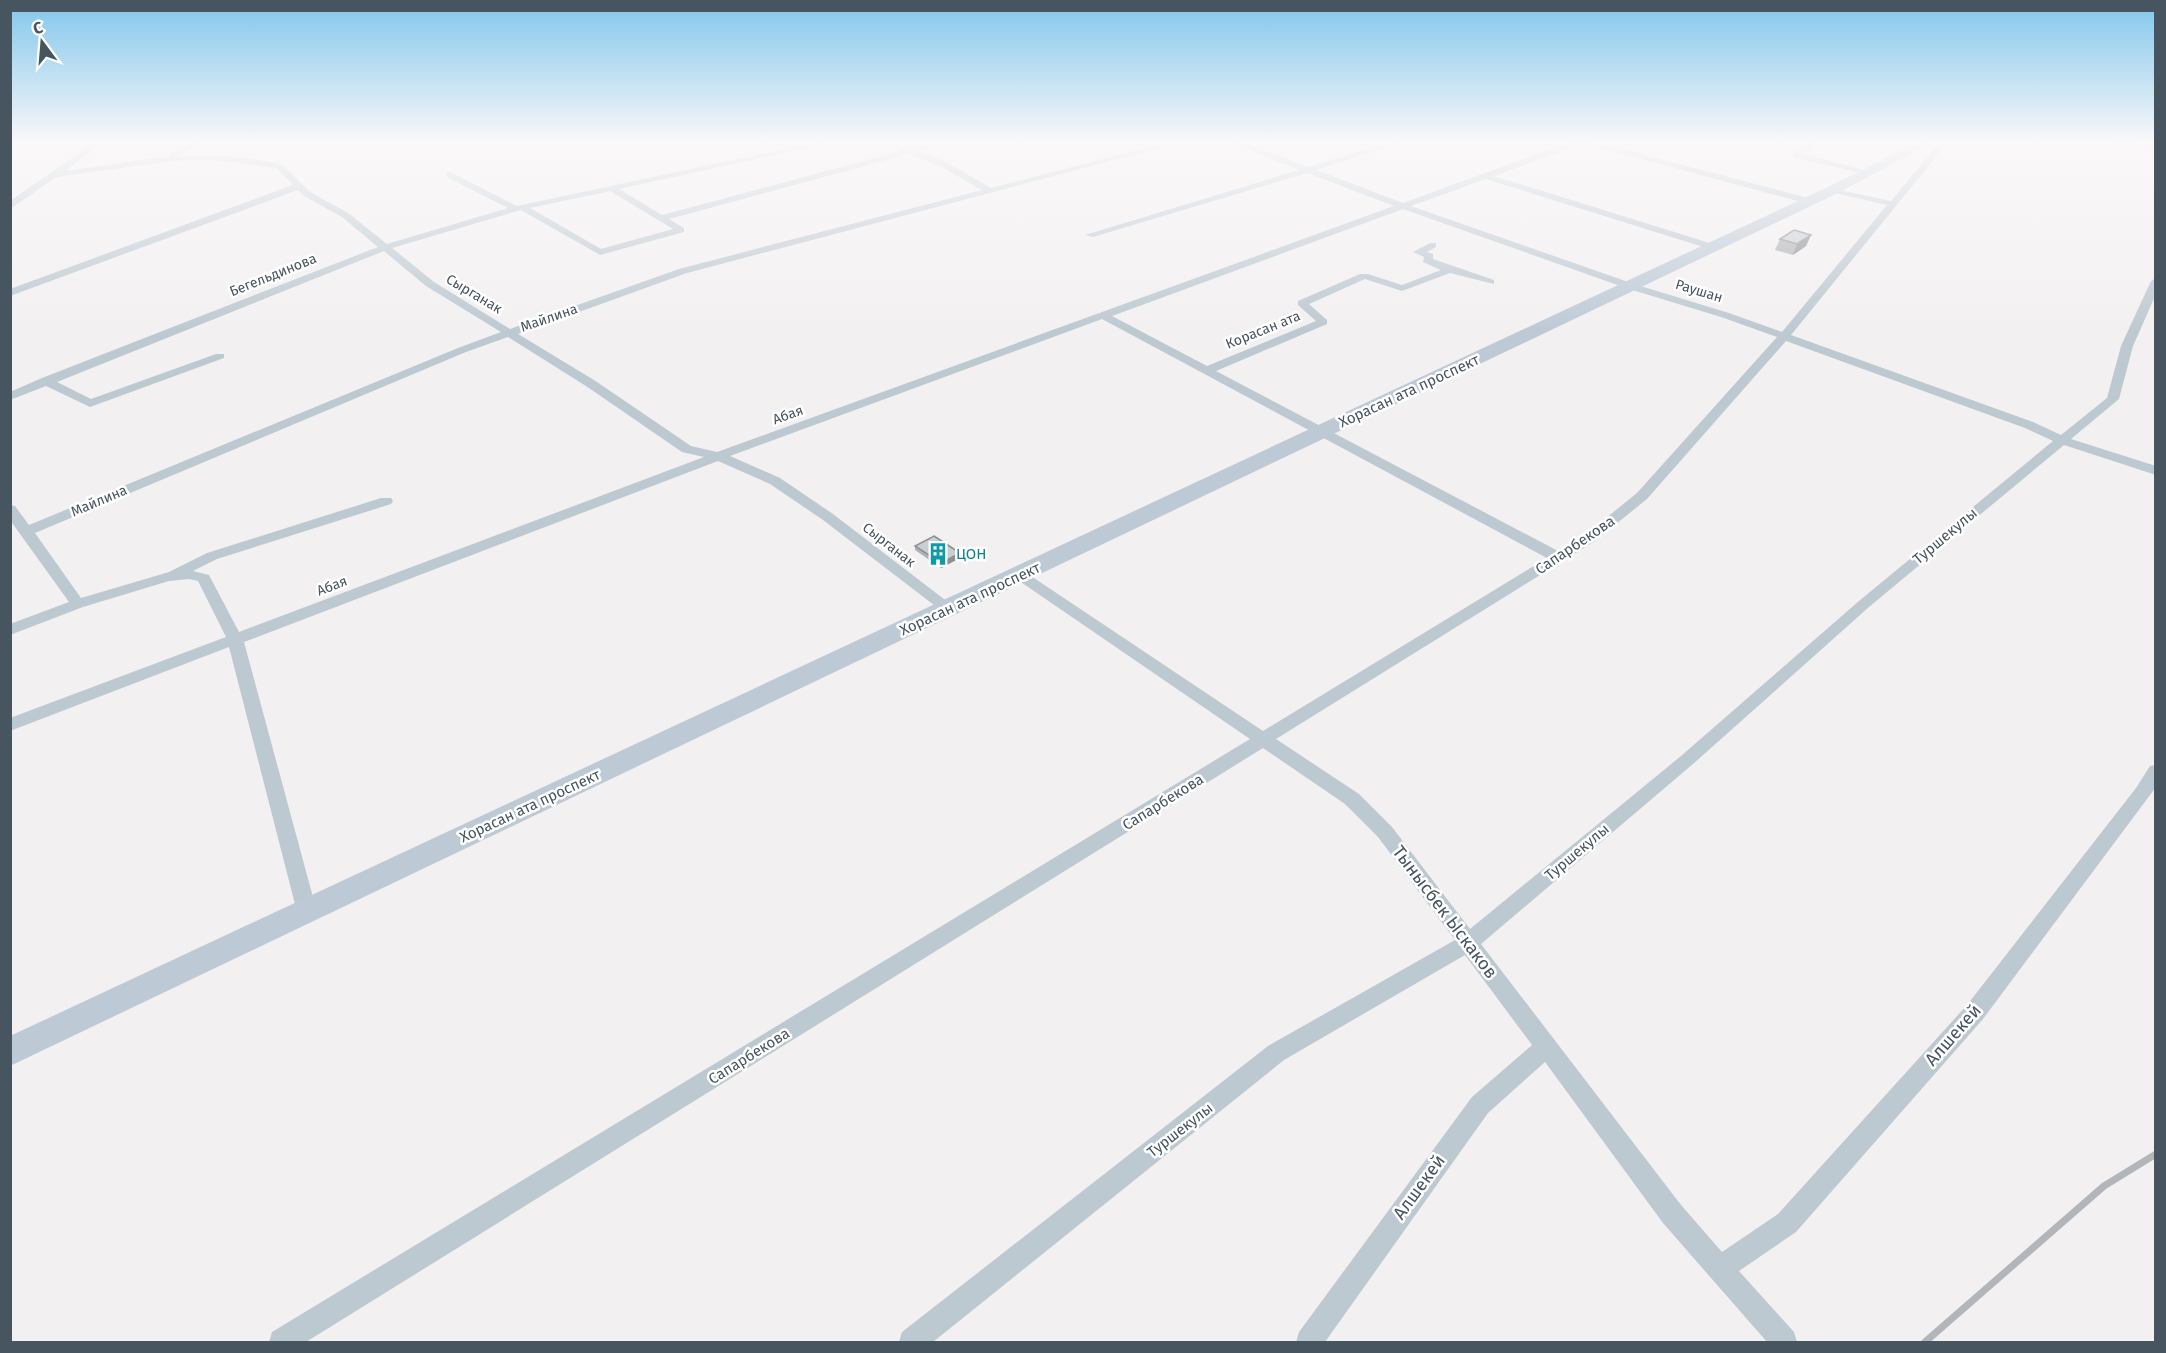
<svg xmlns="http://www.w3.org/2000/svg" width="2166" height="1353" viewBox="0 0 2166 1353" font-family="'Fira Sans',sans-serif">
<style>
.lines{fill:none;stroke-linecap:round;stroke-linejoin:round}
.minor{fill:#bdc9d1;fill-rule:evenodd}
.secondary{fill:#bdcad6;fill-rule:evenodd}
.rail{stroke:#b2b6bb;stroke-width:7}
.wall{fill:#aeb1b5}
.shaded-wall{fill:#8d9094}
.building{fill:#caced3;stroke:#8d9094;stroke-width:1.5}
.labels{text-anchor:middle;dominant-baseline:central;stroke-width:5;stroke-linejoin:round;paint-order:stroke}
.far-street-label{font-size:14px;fill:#475560;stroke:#fff}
.street-label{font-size:15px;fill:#475560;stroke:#fff}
.culture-label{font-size:15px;fill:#0d838f;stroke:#fff;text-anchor:start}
.near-street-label{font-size:18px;fill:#475560;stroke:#fff}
</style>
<rect width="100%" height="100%" fill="#f3f0f1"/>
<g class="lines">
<path class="minor" d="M95 142H104L65 171 170 156V153L194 142H205L178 156H233L282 164 310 192 348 213 387 244 508 208 447 177V173L450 172 517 206 817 142H833L619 189 662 215 901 151 882 142C893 142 900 148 910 148 919 149 936 142 948 142L918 151 946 162 991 188 1168 142H1182L687 273 518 334 594 380 691 446 717 452 1394 206 1307 173 1093 237 1085 235 1299 170 1230 142H1242L1308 167 1391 142H1404L1316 170 1403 203 1570 142H1595L1812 199 1814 201 1809 204 1593 146 1578 145 1494 176 1716 245V249H1710L1486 179 1411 206 1634 284 1729 313 1782 332 1887 205 1830 192V188L1891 201 1940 142H1948L1791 335 2033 422 2061 435 2107 398 2121 346 2151 281 2156 278V294L2133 346 2119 399 2071 439 2156 466V475L2064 445 1869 607 1693 764 1481 944 1681 1205 1722 1252 1778 1214 1967 1005 2136 788 2150 766 2156 765V787L1983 1019 1796 1232 1739 1271 1794 1332 1797 1342H1767L1663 1223 1545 1062 1488 1113 1325 1342H1296L1299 1332 1472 1097 1532 1045 1465 955 1284 1060 933 1342H899L902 1332 1268 1046 1455 940 1378 837 1345 804 1263 748 306 1342H269L272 1332 1250 739 1015 578 1013 575 1015 572H1025L1263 731 1547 558 1102 319 730 456 780 478 833 514 953 606 956 609 953 612H943L823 520 770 484 718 461 244 642 317 912 314 918 307 920 300 918 297 912 229 647 10 731V718L226 637 198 581 189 579 169 581 83 607 10 635V624L69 602 10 520V505L15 506 29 525 458 348 501 332 426 286 384 251 57 382 91 399 216 354H224V358L90 407 46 386 10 400V392L42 378 378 247 342 217 304 196 298 190 10 296V289L293 185 276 168 233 162 195 159 164 162 56 177 10 209V201ZM909 154 940 166 982 190 679 269 510 329 434 282 392 248 521 210 600 255 684 232V228L669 219ZM610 191 673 229 601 249 530 208ZM1403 209 1626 288 1721 317 1777 337 1637 493 1585 535 1558 551 1216 371 1327 324V320L1309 304 1365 279 1402 291 1450 273 1494 284V280L1433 259V254L1427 252 1436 247V243H1430L1413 252 1424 257 1423 262 1441 270 1402 285 1368 274H1360L1298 301V305L1316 321 1207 366 1112 316ZM508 337 586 386 682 452 704 457 239 632 209 575 193 571 217 559 391 504 393 501 391 498H381L207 553 169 572 81 598 35 533 466 352ZM1786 341 2025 428 2053 441 1859 601 1681 756 1470 929 1392 827 1359 794 1276 739 1595 541 1647 499Z
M1811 142H1820L1804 154 1872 172 1868 175 1794 157V153Z
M2110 142 2156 144V149L2114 144Z"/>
<path class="secondary" d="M1918 142H1933L1838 193 10 1066V1036L1828 187Z"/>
<path class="rail" d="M1925 1342 2104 1186 2156 1154"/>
</g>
<path class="wall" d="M1811 235 1806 246 1793 255 1775 250 1780 239Z
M915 546 960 553V558L941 568 915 550Z"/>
<path class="shaded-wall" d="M1811 235 1806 246 1793 255 1797 244Z
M960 553V558L941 568V563Z"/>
<path class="building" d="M1794 230 1811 235 1797 244 1780 239Z
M934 536 960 553 941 563 915 546Z"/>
<linearGradient id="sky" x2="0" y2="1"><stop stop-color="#81c6ec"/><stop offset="0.43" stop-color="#faf8f9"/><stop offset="1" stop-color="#faf8f9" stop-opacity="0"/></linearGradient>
<rect width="2166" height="331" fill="url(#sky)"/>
<defs>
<g id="building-bare" transform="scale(1.8)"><path d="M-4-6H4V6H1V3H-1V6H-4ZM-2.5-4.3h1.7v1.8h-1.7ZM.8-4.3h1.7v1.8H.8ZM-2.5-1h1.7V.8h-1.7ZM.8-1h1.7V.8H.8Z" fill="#0f9aa8" stroke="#fff" stroke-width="2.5" paint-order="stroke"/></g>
</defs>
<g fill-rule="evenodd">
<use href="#building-bare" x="938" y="554"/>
</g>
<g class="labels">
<g class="far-street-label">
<text transform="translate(273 275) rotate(-22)">Бегельдинова</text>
<text transform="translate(1699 291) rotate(17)">Раушан</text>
<text transform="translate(474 294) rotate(31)">Сырганак</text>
<text transform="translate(549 318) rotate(-19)">Майлина</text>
<text transform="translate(1263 330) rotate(-22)">Корасан ата</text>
<text transform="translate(788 415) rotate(-20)">Абая</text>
<text transform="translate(99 501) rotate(-23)">Майлина</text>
<text transform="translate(889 545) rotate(38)">Сырганак</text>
<text transform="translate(332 586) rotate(-21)">Абая</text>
</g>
<g class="street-label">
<text transform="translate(1409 391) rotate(-25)">Хорасан ата проспект</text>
<text transform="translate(1945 536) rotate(-40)">Туршекулы</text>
<text transform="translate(1575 545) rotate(-34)">Сапарбекова</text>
<text transform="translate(970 599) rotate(-25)">Хорасан ата проспект</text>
<text transform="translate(1163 802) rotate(-32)">Сапарбекова</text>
<text transform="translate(530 806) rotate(-25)">Хорасан ата проспект</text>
<text transform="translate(1577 852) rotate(-40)">Туршекулы</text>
<text transform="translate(749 1056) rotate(-32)">Сапарбекова</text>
<text transform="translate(1180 1130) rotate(-38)">Туршекулы</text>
</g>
<g class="culture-label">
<text x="956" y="554">ЦОН</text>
</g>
<g class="near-street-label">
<text transform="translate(1445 912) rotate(53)">Тынысбек Ыскаков</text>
<text transform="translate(1953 1035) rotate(-49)">Алшекей</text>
<text transform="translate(1419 1187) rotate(-54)">Алшекей</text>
</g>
</g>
<rect width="2166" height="1353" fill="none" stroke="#475560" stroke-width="24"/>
<g transform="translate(42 42) rotate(344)" stroke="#ffffff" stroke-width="4.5" paint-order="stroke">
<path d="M0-4.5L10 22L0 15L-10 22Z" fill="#475560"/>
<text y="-9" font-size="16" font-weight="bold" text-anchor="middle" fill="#475560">С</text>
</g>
</svg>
